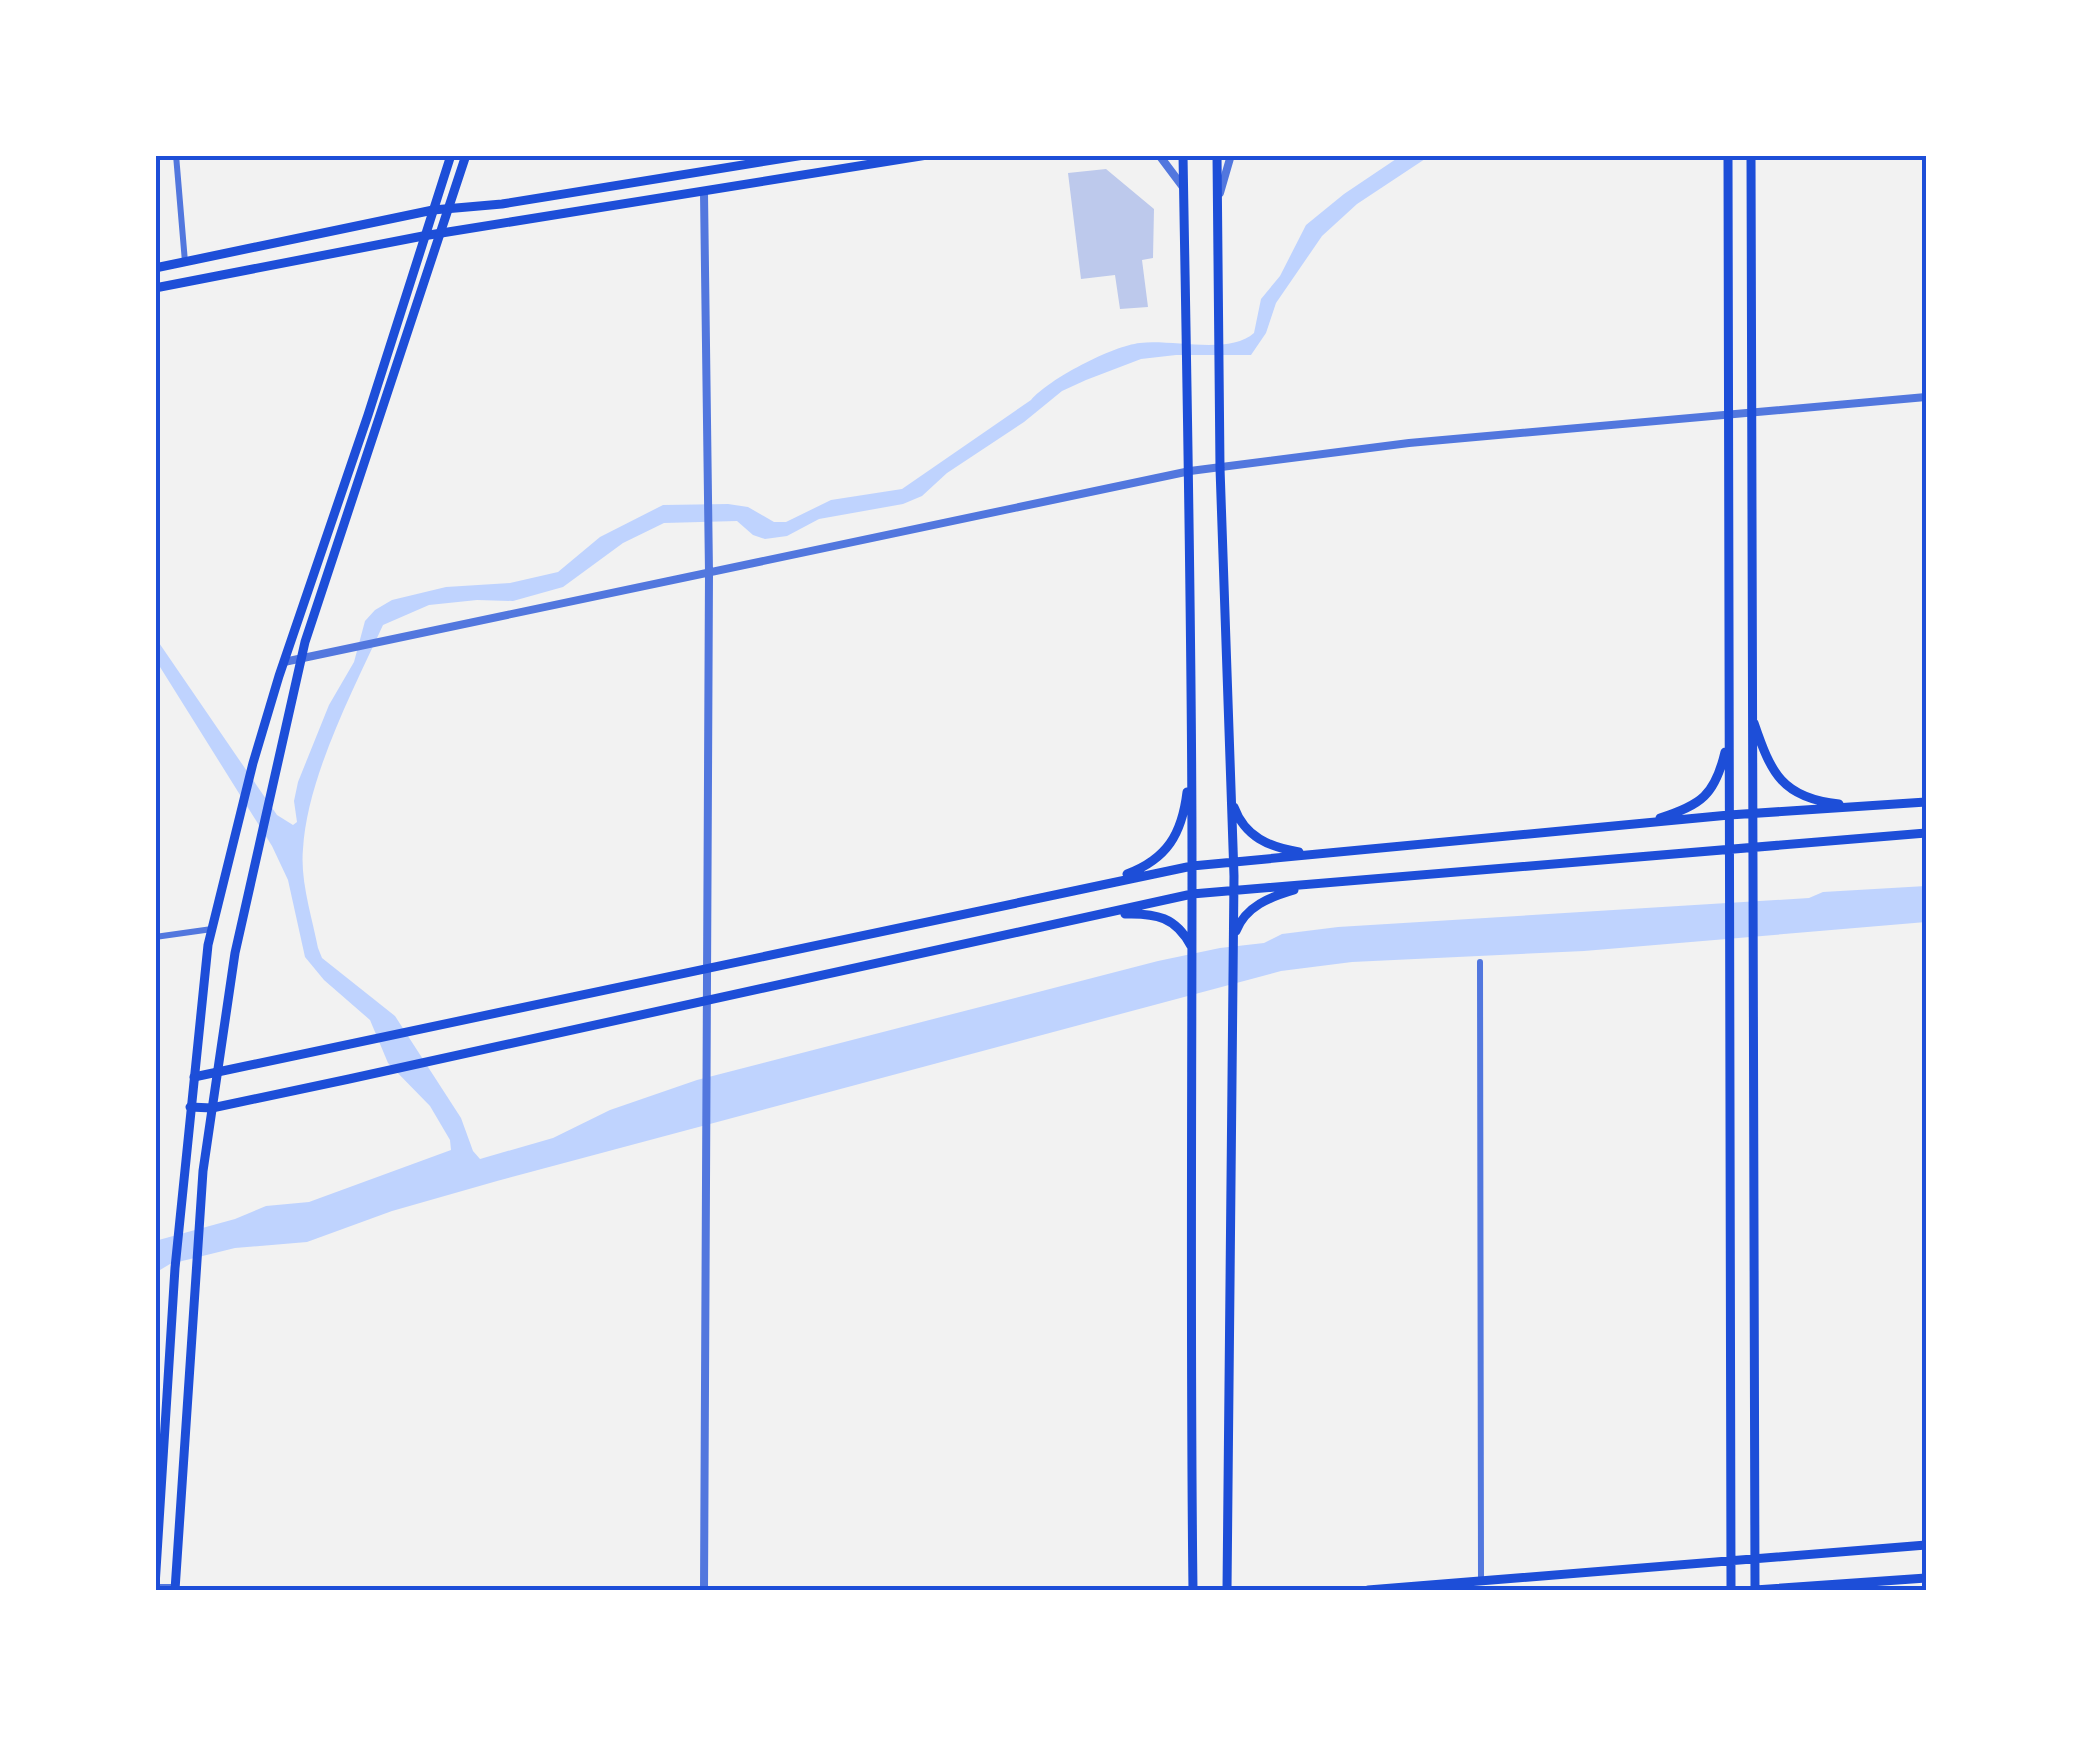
<svg xmlns="http://www.w3.org/2000/svg" width="2081" height="1745" viewBox="0 0 2081 1745" font-family="'Alegreya Sans',sans-serif">
<style>
.water{fill:#bfd3fe}
.building{fill:#bdc9ec}
.lines{fill:none;stroke-linecap:round;stroke-linejoin:round}
.minor{stroke:#5277de;stroke-width:6}
.tertiary{stroke:#5277de;stroke-width:8}
.secondary{stroke:#1d4ed8;stroke-width:9}
.primary{stroke:#1d4ed8;stroke-width:9}
.neatline{fill:none;stroke:#1d4ed8;stroke-width:4}
</style>
<rect width="100%" height="100%" fill="#f2f2f2"/>
<path class="water" d="M1402 155H1431L1357 204 1322 236 1276 303 1266 333 1251 355H1176L1141 359 1086 380 1062 391 1024 422 947 473 922 496 903 504 819 519 787 536 765 539 753 535 737 521 664 523 623 543 563 587 513 601 477 600 429 605 383 625C353 690 307 778 303 849 300 881 312 917 318 948L322 958 395 1016 461 1118 473 1151 480 1159 553 1138 610 1110 697 1080 1158 961 1220 948 1264 943 1282 934 1338 927 1809 898 1823 892 1926 886V922L1584 951 1352 962 1281 971 497 1181 392 1211 307 1242 235 1248 170 1264 155 1273V1241L235 1219 266 1206 309 1202 451 1150 450 1140 430 1106 388 1063 370 1020 324 980 305 957 288 880 272 846 155 659V637L277 815 293 825 297 822 294 801 298 782 329 705 354 662 365 621 375 610 392 600 446 587 510 583 558 572 600 537 663 505 728 504 748 507 774 522H786L831 500 902 489 1031 400C1049 379 1112 346 1140 343 1172 339 1230 355 1254 333L1261 299 1280 276 1306 225 1344 194Z"/>
<path class="building" d="M1106 169 1154 209 1153 258 1142 260 1148 307 1120 309 1115 275 1081 279 1068 173Z"/>
<g class="lines">
<path class="minor" d="M176 155 185 262
M155 937 212 929
M1480 962 1481 1581"/>
<path class="tertiary" d="M1159 155 1183 187
M704 193 709 573 704 1590
M1220 193 1231 155
M284 662 1190 471 1409 443 1926 397
M155 1588H175"/>
<path class="secondary" d="M1183 155C1187 392 1192 628 1192 865 1192 1107 1190 1348 1193 1590
M1217 155 1220 468 1234 876 1227 1590
M1728 155 1731 1590
M1751 155 1755 1590
M155 268 433 210 502 204 804 155
M155 288 423 236 927 155
M1754 723C1771 773 1782 798 1839 804
M1234 807C1245 837 1269 847 1299 852
M1660 818C1701 805 1715 795 1725 752
M1127 874C1167 859 1182 834 1187 792
M1125 914C1156 913 1176 917 1191 946
M1236 931C1246 906 1270 897 1294 890
M194 1077 1192 866 1729 815 1926 802
M190 1107 212 1108 349 1079 1192 894 1926 833
M1368 1590 1926 1545
M1755 1590 1926 1578"/>
<path class="primary" d="M155 1586 175 1268 208 945 253 763 279 676 368 415 451 155
M175 1590 203 1171 235 953 305 642 466 155"/>
</g>
<rect width="2081" height="1745" fill="none" stroke="#ffffff" stroke-width="315"/>
<rect x="158" y="158" width="1766" height="1430" class="neatline"/>
</svg>
